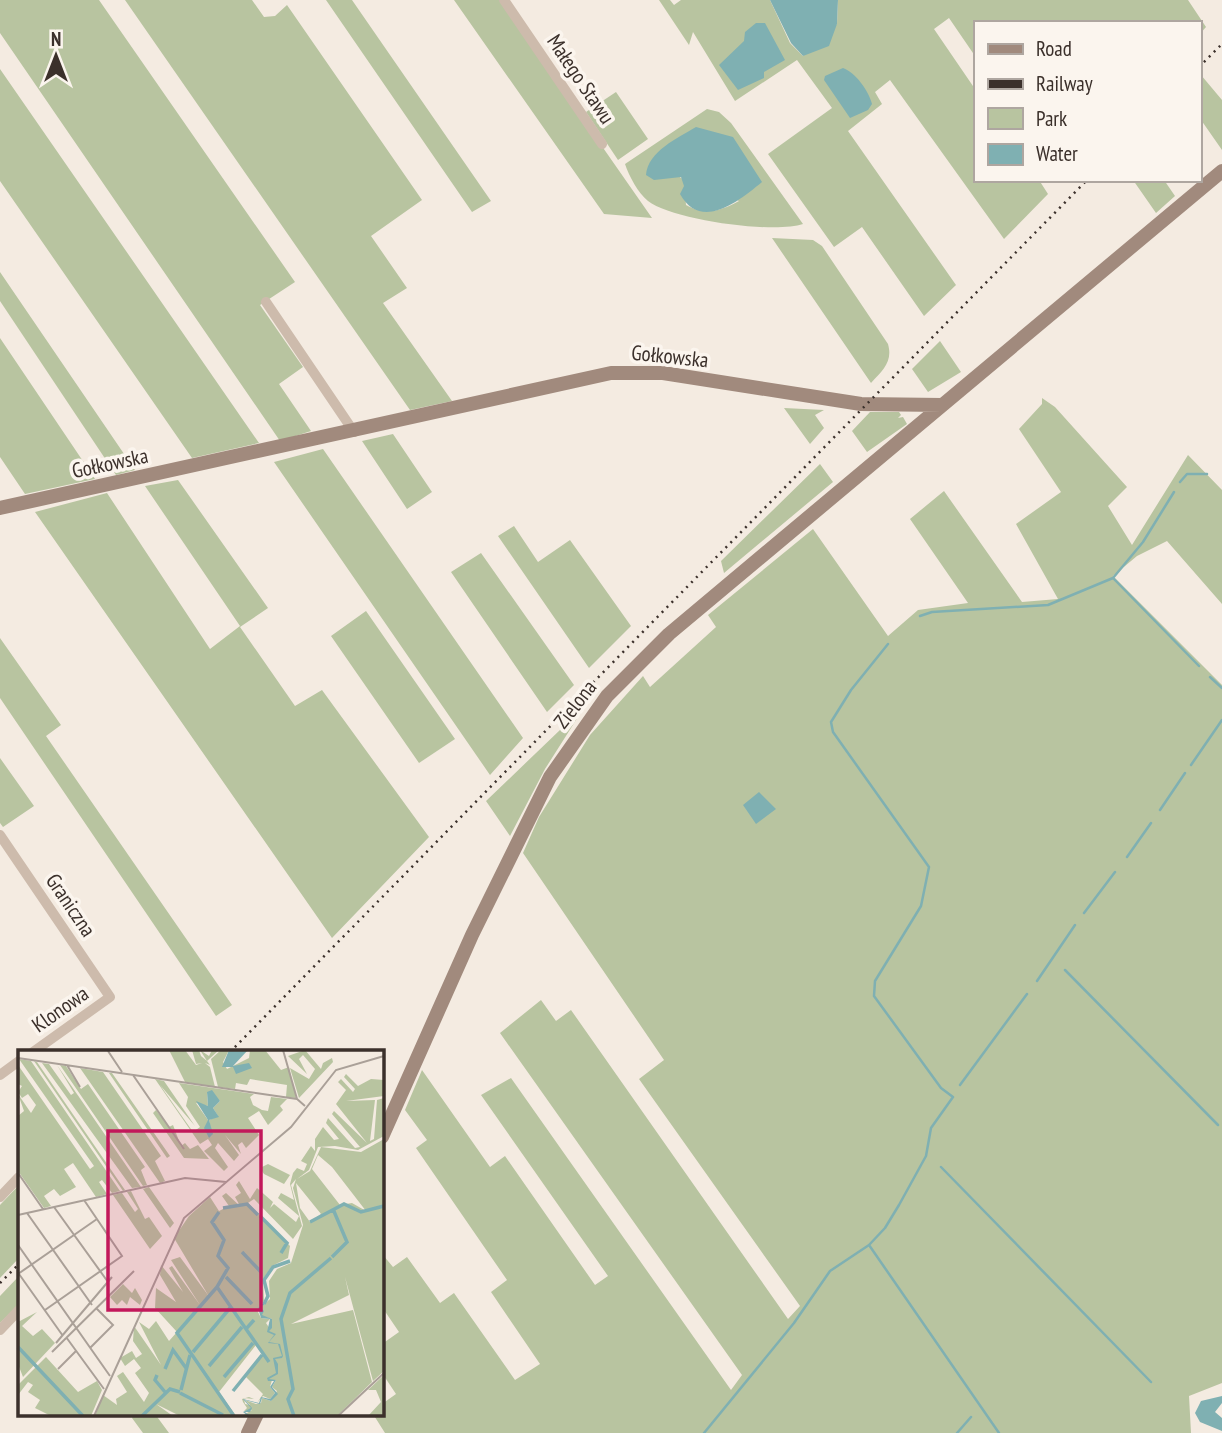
<svg xmlns="http://www.w3.org/2000/svg" width="1222" height="1433" viewBox="0 0 1222 1433" font-family="'PT Sans Narrow',sans-serif">
<style>
.green{fill:#b8c4a0;fill-rule:evenodd}
.water{fill:#7fb0b2}
.lines{fill:none;stroke-linecap:round;stroke-linejoin:round}
.stream{stroke:#7fb0b2;stroke-width:2.5}
.street{stroke:#cdbbac;stroke-width:10}
.secondary{stroke:#a18a7d;stroke-width:14}
.rail{stroke:#3b302b;stroke-width:2.5;stroke-dasharray:2 5;stroke-linecap:butt}
.labels{text-anchor:middle;dominant-baseline:central;stroke-width:7;stroke-linejoin:round;paint-order:stroke}
.street-label{font-size:21px;fill:#3b302b;stroke:#fbf5ee}
.inset-river{fill:none;stroke:#7fb0b2;stroke-width:3.5}
.inset-road{fill:none;stroke:#aaa098;stroke-width:2}
.view{fill:#c2185b;fill-opacity:0.15;stroke:#c2185b;stroke-width:3.5}
.inset-edge{fill:none;stroke:#3b302b;stroke-width:3.5}
</style>
<rect width="100%" height="100%" fill="#f4ebe1"/>
<path class="green" d="M0 0H99L295 282 260 305 303 367 279 384 311 431 280 441 0 33Z
M125 0H252L264 17 275 16 287 5 422 200 371 236 407 288 383 303 452 401 410 410Z
M326 0H352L491 201 472 212Z
M454 0H500L652 218 604 214Z
M659 0H670L674 5 681 0H770L790 43 803 56 837 24 838 0H1188L1206 27 1199 35V23H975V56L949 18 934 29 975 89V180H1039L1048 194 1004 239 890 80 875 92 882 104 848 131 956 285 924 316 862 227 834 247 768 154 832 108 797 60 735 101 693 32 689 45Z
M0 69 259 443 192 458 0 181Z
M1201 75 1222 100V150L1199 117Z
M616 92 648 139 618 160 586 112Z
M707 109 719 112 731 123 803 224C774 234 672 220 648 201 638 193 629 176 625 164ZM677 175 739 201C720 211 706 216 686 205L684 180Z
M1133 180H1164L1175 196 1156 213Z
M772 238 813 240 822 246 888 344C893 362 883 370 871 383Z
M0 272 135 470 116 475 0 301Z
M0 338 95 479 25 494 0 457Z
M940 341 961 372 928 392 912 369Z
M1042 398 1055 407 1127 487 1108 506 1132 545 1188 455 1222 490V604L1167 541 1137 556 1113 576 1222 685V1383L1189 1396 1191 1433H385L373 1414H382V1404L396 1394 382 1373V1344L399 1332 382 1307 383 1255 393 1267 407 1257 440 1303 454 1293 515 1380 540 1364 491 1292 507 1280 416 1148 427 1140 405 1110 422 1070 490 1167 505 1156 595 1285 608 1276 481 1095 511 1078 731 1390 742 1375 500 1033 541 1000 556 1021 571 1010 788 1319 800 1306 639 1079 664 1060 523 853 539 817 590 735 643 676 650 687 716 627 708 615 813 529 888 636 918 610 968 603 910 519 944 491 1022 602 1058 599 1016 524 1061 492 1019 429 1042 404Z
M784 408 824 410 815 415 824 428 810 444Z
M870 412H899L901 415 898 418 903 417 907 424 867 452 852 431Z
M393 434 432 492 407 509 362 441Z
M323 449 523 738 490 775 274 462Z
M820 464 833 482 724 573 721 561Z
M178 480 268 608 240 627 295 706 322 690 429 837 332 938 35 512 107 493 210 649 240 626 145 486Z
M514 526 538 562 570 540 631 626 589 668 498 536Z
M481 553 574 685 547 712 451 572Z
M366 611 455 739 419 763 331 636Z
M0 638 61 725 46 736 232 1005 216 1016 0 698Z
M585 706 545 769 510 836 486 801Z
M0 758 34 806 3 827 0 823Z
M19 1185V1258L0 1278V1205Z
M19 1276V1304L0 1323V1296Z
M134 1414H155L169 1433H143L132 1418Z"/>
<path class="water" d="M770 0H838L837 24 829 46 803 56 791 43Z
M756 23H765L785 60 764 72V78L738 90 719 65 744 41 745 32Z
M843 68C855 72 869 91 872 104L868 110 850 118 824 80 825 76Z
M696 127 733 137 762 182C739 201 701 232 680 194L684 186 681 177 654 180 646 175C648 151 678 138 696 127Z
M759 792 776 809 756 824 743 805Z
M1222 1396V1403L1215 1412 1222 1418V1431L1200 1422 1195 1413 1201 1401Z"/>
<g class="lines">
<path class="stream" d="M1180 482 1187 474H1207
M1113 578 1143 542 1174 492
M920 616 932 612 1048 605 1113 578 1199 666
M888 644 851 690 831 722 833 732 929 867 921 906 875 981 874 996 941 1088 953 1097 931 1128 926 1156 899 1205 885 1228 869 1245 999 1433
M1210 677 1222 688
M1191 765 1222 720
M1160 810 1185 773
M1127 857 1151 823
M1084 913 1115 872
M1065 970 1218 1125
M1037 981 1075 925
M960 1085 1027 994
M941 1167 1151 1382
M704 1433 794 1323 830 1271 869 1245
M957 1433 971 1417"/>
<path class="street" d="M504 0 602 144
M266 302 354 432
M0 835 110 997 33 1052
M0 1075 19 1061
M0 1197 19 1177
M0 1330 19 1310"/>
<path class="secondary" d="M0 508 611 373H663L861 404 942 405
M382 1137 472 935 550 777 607 696 669 634 1222 171
M248 1433 257 1414"/>
<path class="rail" d="M1199 67 1222 44
M230 1052 1087 180
M0 1283 19 1264"/>
</g>
<g class="labels">
<g class="street-label">
<text transform="translate(581 79) rotate(56)">Małego Stawu</text>
<text transform="translate(670 356) rotate(6)">Gołkowska</text>
<text transform="translate(110 463) rotate(-12)">Gołkowska</text>
<text transform="translate(575 704) rotate(-52)">Zielona</text>
<text transform="translate(71 905) rotate(56)">Graniczna</text>
<text transform="translate(60 1009) rotate(-35)">Klonowa</text>
</g>
</g>
<g transform="translate(18 1050)">
<rect width="366" height="366" fill="#f4ebe1"/>
<path d="M151 0H167L178 15 184 13 178 14 174 0H181L183 6 189 11 182 0 191 6 194 0H201L189 11 192 15 187 13 192 17 197 37 167 32ZM203 0H211L205 12 209 19 231 8 232 0H247L263 20 271 17 278 48 268 47 269 35 232 29 229 35 218 33 217 39 200 37 193 9ZM287 0 303 19 305 13 314 8 315 12 281 48 272 18 291 29 297 19 285 5 281 9 289 24 270 6ZM1 9 13 11 102 141 94 143 84 130 81 132 89 144 78 147 55 113 46 119 58 137 42 146 36 139 26 146 33 156 26 158 0 121V66L6 61 0 44 13 63 18 55 10 44 4 48 0 42 4 36 0 34V15L72 119 76 116ZM16 11 19 12 107 140 105 141ZM24 13 31 14 53 45 56 43 39 15 123 137 114 138ZM42 15 48 16 63 39 70 34 127 117 123 120 129 135 125 136ZM62 18 85 22 143 106 137 111 147 131 142 133ZM91 23H94L152 106 149 108ZM328 24 340 36 353 29 366 30V46L328 51 357 50 352 91 356 89 359 50 366 48V86L340 100 317 96 300 97 291 120 279 129 292 121 303 97 343 102 366 89V321L355 331 327 227 331 245 273 274 335 260 354 332 319 366H224L234 360 226 361 229 358 225 352 224 349 231 347 236 349 226 348 227 354 232 355 227 350 238 354 243 353 244 348 253 351 259 341 254 337 258 330H254L252 337 257 343 252 349 245 346 239 353 245 344 228 327 214 341 244 304 238 295 201 342 218 366H162L138 354 155 366H77L85 345 99 355 98 349 109 342 99 326 105 322 126 352 131 343 117 323 123 318 116 309 107 316 102 308 114 301 118 308 124 304 115 291 116 276 143 315 121 272 131 279 138 271 151 291 159 282 137 258 138 238 158 252 142 225 143 215 165 242 151 218 154 216 182 255 153 210 162 207 190 245 156 188 171 166 192 147 201 161 211 156 204 146 208 143 222 156 217 147 223 143 218 135 221 131 232 149 239 138 255 152 252 158 256 154 278 172 281 166 260 148 263 143 276 150 272 134 275 123 279 118 286 121 289 114 283 111 293 96 297 101V89L305 77 316 90 321 89 308 73 310 68 337 98 342 97 314 64 316 61 349 93 318 54 328 40 320 32 323 29 335 42 337 39 326 27ZM300 105 314 117 348 161 334 153 322 155 294 119ZM278 129 275 138 285 175 273 213 259 219 251 231 252 249 242 258 244 266 254 269 251 273 254 277 252 279 248 273 252 269 243 268 239 260 246 251 245 229 254 216 270 208 272 196 230 153 236 149 275 189 284 176 273 135ZM278 133 303 164 292 172 282 158ZM137 29 146 31 177 76 142 35 175 82 182 77 168 56 170 47 161 33 236 44 232 47 235 55 244 60 250 61 253 47 269 49 262 56 265 60 250 75 241 61 230 68 241 85 228 98 224 92 220 95 223 104 207 85 221 105 216 111 200 93 197 98 210 117 206 121 186 101 194 95 190 89 182 94ZM189 43 202 51 195 58 200 66 191 70 194 87 190 70 178 53 190 56ZM138 60 151 77 155 75 163 96 167 93 172 99 180 95 191 109 166 108 135 63ZM250 114 272 125 266 134 246 124 242 118ZM131 137 156 173 152 178 125 139ZM113 141 127 169 131 167 144 186 132 199 95 145 104 143 117 162 120 159 109 142ZM105 234 114 243 117 238 124 250 122 255 112 247 109 255 104 250 99 255 92 247ZM19 262 4 276 15 286 24 279 37 293 5 327 0 314V272ZM28 307 60 342 79 331 84 340 73 366H33L17 358 22 350 10 342 15 335 10 332 0 345V335ZM366 325V366H350L363 352 358 340H350Z" fill="#b8c4a0" fill-rule="evenodd"/>
<path d="M211 0H230L215 16 231 13 234 18 218 24 215 17H204ZM194 40 202 51 195 58 201 67 191 70 195 84 191 88 186 78 190 70 178 51 190 56 189 42ZM249 249 246 255 242 257 246 261 244 265 254 269V278L251 281 258 284 251 292 262 294 265 306 264 308 257 309 260 314V324L251 329 258 330 254 337 260 344 253 351 244 348 242 354 227 350 234 358 232 362H227L231 365 230 366 225 362 233 358 225 349 241 353 243 347 252 349 257 343 252 337 256 331H250L249 328 258 323 255 308 264 306 260 294 250 293 256 285 249 282 252 269 243 268 240 258Z" fill="#7fb0b2"/>
<path class="inset-river" d="M205 158 229 154 240 165M201 162 194 172 206 190 200 206 210 218 199 237 228 279 236 270M242 166 269 193 263 203M292 172 326 154 343 162 366 156M224 202 243 222M314 207 329 192 315 159M208 227 234 254M199 237 159 283 216 366M246 254 250 246 246 230 255 217 272 211M228 279 251 312M0 297 65 366M175 302 212 258M191 316 224 277M147 319 155 300 168 318M139 325 137 330 147 342M206 327 235 293M163 340 172 305M215 341 244 305M162 343 205 365M124 366 152 339 162 342M276 366 270 349 275 339 263 269 272 243 313 208"/>
<path class="inset-road" d="M265 0 279 49M90 1 104 22M0 8 279 49 287 56M49 15 62 37M115 25 166 99M0 123 25 159M36 157 90 232M9 163 74 255M0 165 167 128 208 132M0 195 92 326M0 224 79 169M1 224 45 286M27 260 104 206 66 150M48 287 86 339M38 293 94 227M72 298 95 275 78 258M34 302 116 221M40 319 58 301M76 366 166 168 273 77 318 20 366 6M320 366 366 323"/>
<path class="view" d="M90 81H243V260H90Z"/>
<rect width="366" height="366" class="inset-edge"/>
</g>
<rect x="974" y="21" width="228" height="161" fill="#fbf5ee" stroke="#aea6a0" stroke-width="2"/>
<rect x="988" y="44" width="35" height="10" fill="#a18a7d" stroke="#aea6a0" stroke-width="2"/>
<text x="1036" y="56" font-size="21" fill="#3b302b">Road</text>
<rect x="988" y="79" width="35" height="10" fill="#3b302b" stroke="#aea6a0" stroke-width="2"/>
<text x="1036" y="91" font-size="21" fill="#3b302b">Railway</text>
<rect x="988" y="108" width="35" height="21" fill="#b8c4a0" stroke="#aea6a0" stroke-width="2"/>
<text x="1036" y="126" font-size="21" fill="#3b302b">Park</text>
<rect x="988" y="144" width="35" height="21" fill="#7fb0b2" stroke="#aea6a0" stroke-width="2"/>
<text x="1036" y="161" font-size="21" fill="#3b302b">Water</text>
<g transform="translate(56 56)" stroke="#fbf5ee" stroke-width="5" paint-order="stroke">
<path d="M0-5L12 26L0 18L-12 26Z" fill="#3b302b"/>
<text y="-10" font-size="19" font-weight="bold" text-anchor="middle" fill="#3b302b">N</text>
</g>
</svg>
